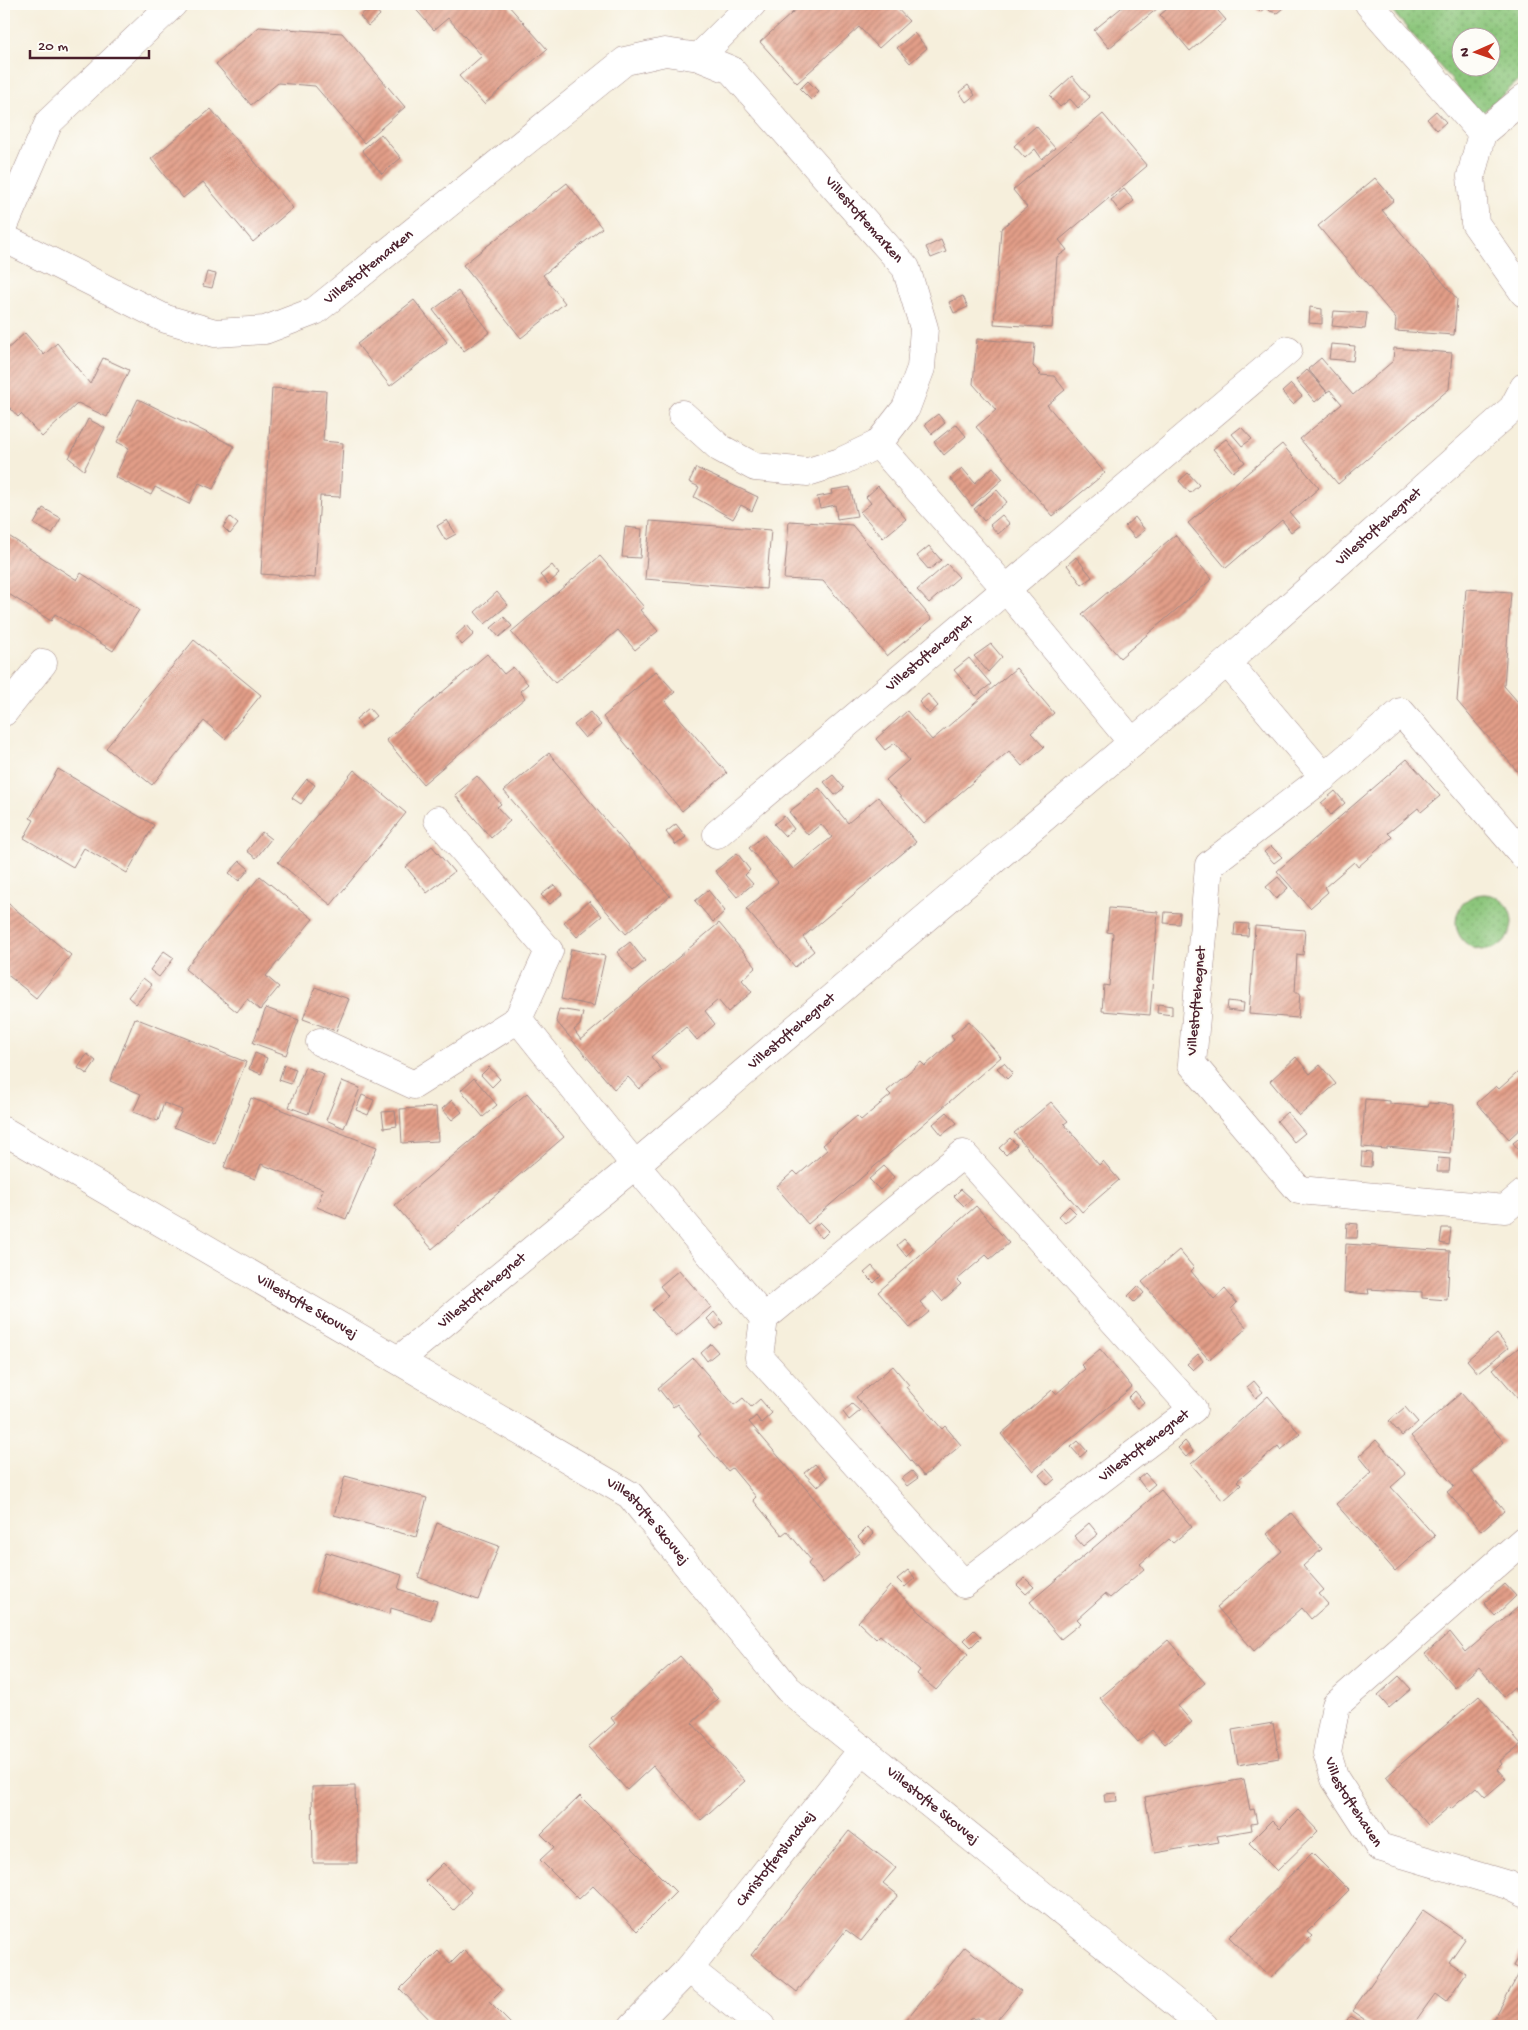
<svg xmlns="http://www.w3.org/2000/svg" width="1528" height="2030" viewBox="0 0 1528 2030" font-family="'Gochi Hand',sans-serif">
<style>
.park{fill:url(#park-dots);stroke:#6b7253;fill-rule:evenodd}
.building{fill:url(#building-hatch)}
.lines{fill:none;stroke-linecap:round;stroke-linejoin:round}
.minor-casing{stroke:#a08784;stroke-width:29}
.minor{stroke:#fff;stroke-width:28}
.labels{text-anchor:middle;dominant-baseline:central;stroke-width:4;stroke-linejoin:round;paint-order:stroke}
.street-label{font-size:15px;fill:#4a1f2b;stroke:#fdfcf7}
</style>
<defs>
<pattern id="park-dots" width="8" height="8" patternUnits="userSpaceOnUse" patternTransform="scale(1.25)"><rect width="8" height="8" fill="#8cc67b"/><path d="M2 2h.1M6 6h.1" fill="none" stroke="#74a065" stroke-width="1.8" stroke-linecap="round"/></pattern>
<pattern id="building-hatch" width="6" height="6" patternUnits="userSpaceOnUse" patternTransform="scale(1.25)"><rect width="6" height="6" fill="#e29e88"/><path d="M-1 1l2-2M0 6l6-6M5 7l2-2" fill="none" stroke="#b9806f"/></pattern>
</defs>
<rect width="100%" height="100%" fill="#fdfcf7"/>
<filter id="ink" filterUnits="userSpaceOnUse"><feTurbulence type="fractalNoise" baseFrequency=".02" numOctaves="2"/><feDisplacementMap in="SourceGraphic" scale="10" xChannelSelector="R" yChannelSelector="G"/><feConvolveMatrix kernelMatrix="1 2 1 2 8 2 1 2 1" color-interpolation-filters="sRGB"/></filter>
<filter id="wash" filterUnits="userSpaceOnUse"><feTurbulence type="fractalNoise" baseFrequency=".0096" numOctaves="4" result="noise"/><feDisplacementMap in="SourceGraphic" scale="20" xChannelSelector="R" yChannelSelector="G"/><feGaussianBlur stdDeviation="1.12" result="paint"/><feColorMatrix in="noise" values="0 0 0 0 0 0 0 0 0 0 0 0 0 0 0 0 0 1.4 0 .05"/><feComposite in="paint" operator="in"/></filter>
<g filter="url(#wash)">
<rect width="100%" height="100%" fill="#f6efdc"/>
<path class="park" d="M1386 4H1524V76L1481 114ZM1460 38H1490V68H1460Z
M1456 922a28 28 0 1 1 56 0a28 28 0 1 1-56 0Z"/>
<g id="blocks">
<path class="building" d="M411 4H507L547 49 484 104 459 76 482 56 448 18 434 30Z
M802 4H893L909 21 879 48 859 27 797 83 760 42Z
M1126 4H1154L1158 8 1109 48 1094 30Z
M1173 4H1212L1226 20 1190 51 1160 15Z
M1253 4H1283V8L1277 13 1270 11 1266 7 1260 12Z
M373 5 380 15 368 26 360 16Z
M259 27 342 33 405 107 364 143 315 86 278 83 251 105 216 64Z
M914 33 927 48 910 63 897 48Z
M1072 76 1090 97 1078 108 1070 99 1060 107 1050 96Z
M808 81 819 92 811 100 800 89Z
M968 85 975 95 966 102 959 92Z
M211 109 293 208 253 242 203 182 183 198 151 159Z
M1436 111 1446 122 1437 130 1427 119Z
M1103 114 1147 166 1059 240 1067 250 1057 257 1052 328 994 324 1001 229 1027 207 1013 190Z
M1036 126 1055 148 1042 159 1035 149 1025 158 1014 146Z
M381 134 401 158 382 174 362 150Z
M1375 178 1394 200 1382 210 1457 299 1454 335 1395 331 1396 319 1318 226Z
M567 183 602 228 543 275 565 303 521 338 463 265Z
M1124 189 1134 201 1120 212 1111 200Z
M941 240 946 252 931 258 926 247Z
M207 272 216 274 212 288 203 286Z
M458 291 490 332 464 351 433 310Z
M963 296 968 307 954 313 949 302Z
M414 300 447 342 390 386 357 344Z
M1310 307 1322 309V324L1309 323Z
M1334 311 1367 313 1365 329 1332 326Z
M25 333 44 355 57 343 90 384 103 358 129 370 107 417 78 403 42 437 21 414 18 417 4 401V352Z
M977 339 1035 344 1033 366 1041 374 1039 375 1054 376 1065 390 1047 405 1105 473 1053 516 976 427 996 410 973 384Z
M1331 344 1355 346 1353 361 1329 359Z
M1394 348 1452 353 1449 389 1338 484 1300 439 1342 404 1330 390 1327 392 1308 369 1321 358 1353 395 1393 361Z
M1307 370 1327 392 1315 402 1296 380Z
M1291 384 1302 396 1293 404 1282 392Z
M272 388 326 391 323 441 343 443 340 497 320 496 315 578 261 574Z
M138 399 234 446 213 489 199 483 189 504 155 487 151 495 115 477 129 448 117 442Z
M938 414 945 423 932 434 925 424Z
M88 419 105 428 84 470 69 458Z
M956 424 966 436 944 455 934 442Z
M1241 427 1252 439 1242 446 1232 434Z
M1226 439 1245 462 1233 472 1213 449Z
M1282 444 1319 488 1290 513 1300 525 1291 532 1282 520 1226 568 1188 523Z
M993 467 1003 479 972 506 950 478 962 468 975 483Z
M696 468 758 497 752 511 741 505 733 519 694 497 699 487 689 482Z
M1188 473 1199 485 1190 493 1179 481Z
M878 486 906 519 883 538 860 512 871 503 866 497Z
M850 487 857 516 837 519 835 505 820 508 817 497 832 494 831 490Z
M997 490 1007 502 984 521 974 509Z
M43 508 61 518 52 534 34 524Z
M1002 515 1010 524 998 534 990 525Z
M230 517 238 524 230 534 223 527Z
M1135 517 1145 530 1135 538 1125 526Z
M447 520 456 534 445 540 437 526Z
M650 521 771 530 766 589 645 579Z
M789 521 852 525 932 619 887 656 823 581 784 579Z
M625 527 642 529 640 558 622 557Z
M4 533 77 580 81 573 139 610 113 651 55 614 51 621 4 591Z
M1175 535 1212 579 1120 658 1082 614Z
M929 546 941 560 929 570 917 556Z
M600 556 644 607 640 610 658 631 635 650 618 630 555 683 511 632Z
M1076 557 1092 577 1082 585 1067 565Z
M947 564 959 577 929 603 917 590Z
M552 565 559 574 548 584 540 575Z
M1466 589 1511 592 1504 686 1524 709V779L1457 701Z
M497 592 508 605 485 624 475 612Z
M504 617 512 626 499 637 491 628Z
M467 625 474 634 462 645 455 636Z
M194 640 261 695 225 739 204 721 152 785 106 748Z
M991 644 1002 657 988 672 974 656Z
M487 654 504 674 513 667 528 684 520 691 525 698 423 784 386 740Z
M969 658 991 684 976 696 954 670Z
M1016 668 1054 713 1031 733 1044 747 1022 766 1009 751 924 824 886 780 909 760 895 743 885 750 876 739 907 711 932 740Z
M656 671 675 692 665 701 727 773 682 811 603 717Z
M928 694 938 706 929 714 919 702Z
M369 708 376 716 362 727 356 719Z
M590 712 601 725 585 738 574 725Z
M549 753 670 896 626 934 504 791Z
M1407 759 1440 796 1421 812 1418 808 1388 833 1392 837 1358 867 1354 862 1325 887 1328 892 1310 908 1277 871Z
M58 769 154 825 127 873 84 848 73 867 24 838 34 820 30 818Z
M354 770 406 813 331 905 278 862Z
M833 775 844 788 835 795 824 782Z
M477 776 501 804 497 807 510 821 491 838 455 795Z
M307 779 315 785 301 804 292 798Z
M819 788 848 823 878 797 916 842 803 937 814 951 795 967 746 909 778 882 749 848 764 835 793 869 832 837 821 824 808 835 789 812Z
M1335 791 1345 803 1331 815 1321 803Z
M784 816 794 829 785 836 774 824Z
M676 824 686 837 676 845 666 832Z
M262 832 271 839 256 858 247 851Z
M432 846 454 872 427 893 406 867Z
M1271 846 1282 857 1274 863 1264 852Z
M737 853 750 870 745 875 753 884 737 897 715 871Z
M240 861 249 869 239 881 229 873Z
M260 876 313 919 266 976 279 987 260 1010 247 999 237 1012 185 969Z
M1278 877 1288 888 1276 899 1266 887Z
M554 885 562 894 550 904 541 895Z
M708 890 725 911 713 922 695 901Z
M4 900 71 955 36 998 4 972Z
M589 901 602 916 577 937 564 922Z
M1109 908 1158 912 1150 1015 1102 1011 1104 985 1109 986 1113 933 1107 932Z
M1165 912 1180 913 1179 924 1164 923Z
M719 923 756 967 742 980 752 992 728 1012 718 1000 705 1011 715 1024 697 1040 686 1027 651 1057 662 1070 639 1089 628 1077 614 1089 556 1021 559 1009 583 1013 580 1025 574 1030 581 1040Z
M1235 923 1249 924 1248 936 1234 935Z
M1255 926 1305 930 1303 955 1297 954 1295 993H1300L1298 1018 1249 1014Z
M630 942 645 961 633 971 617 952Z
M571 949 605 956 594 1006 561 999Z
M164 951 174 958 159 977 150 970Z
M143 978 152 985 136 1004 128 997Z
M315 987 349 999 336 1031 303 1019Z
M1228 1001 1244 1003 1243 1012 1227 1010Z
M1158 1004 1172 1006V1015L1157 1013Z
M266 1008 299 1020 286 1055 253 1043Z
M135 1018 246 1062 214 1143 174 1127 182 1110 164 1103 158 1121 133 1112 141 1094 110 1081Z
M969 1021 1001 1057 808 1224 776 1187 794 1171 798 1175 827 1150 823 1145 857 1116 861 1120 891 1095 887 1091 921 1062 925 1066 954 1040 951 1036Z
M255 1053 267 1058 261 1074 249 1069Z
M87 1054 96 1061 87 1074 78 1068Z
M1296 1057 1310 1074 1320 1065 1336 1084 1299 1116 1270 1081Z
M1004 1063 1013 1073 1007 1079 997 1068Z
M284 1065 296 1069 291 1084 279 1080Z
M305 1067 324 1074 308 1114 289 1107Z
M489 1067 500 1079 492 1087 481 1075Z
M1524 1067V1125L1509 1139 1477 1103 1496 1086 1499 1089Z
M474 1078 497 1105 483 1117 461 1090Z
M342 1081 360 1088 344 1128 326 1120Z
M527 1093 564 1137 432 1249 395 1205Z
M362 1095 374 1100 368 1115 356 1110Z
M251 1098 377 1147 346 1219 317 1207 323 1189 261 1164 255 1179 224 1167Z
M1365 1099 1390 1101V1104L1428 1107 1429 1103 1454 1105 1450 1153 1387 1147V1149L1362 1147Z
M452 1100 462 1112 452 1120 442 1109Z
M1051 1102 1068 1121 1064 1124 1099 1165 1103 1161 1119 1180 1082 1212 1014 1133Z
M436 1107 438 1141 402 1143 400 1109Z
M395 1111 397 1126 384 1128 382 1112Z
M947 1112 957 1123 942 1135 933 1124Z
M1287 1112 1305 1133 1294 1142 1277 1121Z
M1522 1136 1524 1138V1152L1522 1154 1513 1143Z
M1010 1138 1017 1145 1006 1155 999 1148Z
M1362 1152 1372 1153 1371 1167 1361 1166Z
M1438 1158 1450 1159 1449 1172H1437Z
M884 1166 894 1177 880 1190 869 1179Z
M961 1189 972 1199 964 1206 954 1196Z
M976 1206 1009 1243 990 1259 986 1255 957 1280 961 1284 942 1301 933 1291 920 1302 929 1312 910 1328 878 1292Z
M1069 1206 1076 1213 1065 1223 1059 1216Z
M820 1222 829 1231 822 1238 813 1228Z
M1347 1223 1358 1224 1357 1238H1346Z
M1442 1228H1451L1449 1245 1440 1243Z
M904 1239 913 1249 906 1256 897 1245Z
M1346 1244 1450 1251 1447 1300 1422 1298V1292L1368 1289 1369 1294 1344 1292Z
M1179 1250 1194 1268 1191 1271 1214 1299 1225 1289 1237 1303 1231 1309 1247 1328 1209 1360 1142 1282Z
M872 1266 881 1276 874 1283 864 1273Z
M679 1270 711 1307 676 1337 652 1310 668 1296 660 1286Z
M1138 1286 1144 1293 1134 1302 1128 1296Z
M714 1312 723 1323 716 1329 707 1319Z
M1497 1334 1508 1348 1478 1373 1467 1360Z
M1524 1343V1405L1493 1369Z
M711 1344 718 1352 707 1361 701 1353Z
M1100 1349 1132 1387 1033 1471 1001 1434 1052 1390 1056 1394 1085 1369 1081 1365Z
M1198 1354 1203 1361 1193 1370 1187 1364Z
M693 1358 734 1405 743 1398 751 1407 760 1399 772 1413 761 1423 756 1416 749 1422 860 1552 823 1583 808 1564 811 1560 787 1531 782 1535 753 1500 756 1497 732 1468 728 1471 698 1436 701 1434 677 1404 673 1407 658 1388Z
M893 1366 909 1385 906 1387 942 1429 945 1426 961 1445 924 1476 856 1397Z
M1254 1381 1263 1392 1256 1398 1247 1387Z
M1135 1391 1144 1402 1137 1408 1128 1398Z
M1461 1393 1504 1442 1471 1471 1504 1511 1481 1531 1447 1492 1454 1486 1411 1436Z
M1268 1396 1300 1434 1281 1450 1278 1446 1237 1481 1241 1485 1223 1501 1191 1464Z
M852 1404 860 1411 849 1420 843 1412Z
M1405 1407 1418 1422 1402 1436 1389 1421Z
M1376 1440 1406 1474 1391 1487 1435 1536 1395 1571 1336 1504 1372 1472 1359 1456Z
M1078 1441 1087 1451 1080 1457 1071 1447Z
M1185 1441 1193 1451 1186 1457 1178 1448Z
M815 1464 827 1478 817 1487 804 1473Z
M1046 1469 1055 1479 1048 1485 1039 1475Z
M912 1471 918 1478 907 1486 901 1479Z
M1145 1473 1155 1484 1147 1491 1138 1479Z
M345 1476 427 1498 416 1537 334 1515Z
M1161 1490 1192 1527 1173 1543 1169 1539 1140 1564 1144 1569 1110 1598 1105 1594 1077 1619 1081 1623 1061 1639 1030 1602Z
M1291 1513 1322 1549 1303 1566 1324 1590 1319 1594 1328 1604 1311 1619 1302 1608 1254 1651 1217 1607 1282 1551 1267 1534Z
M437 1523 499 1546 478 1600 418 1577Z
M1089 1523 1098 1534 1083 1546 1074 1536Z
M868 1527 874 1534 864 1543 858 1537Z
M326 1552 402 1575 398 1589 437 1601 431 1620 391 1608 390 1614 315 1591Z
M908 1570 915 1578 905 1587 897 1579Z
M1025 1578 1034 1587 1026 1594 1017 1585Z
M1505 1584 1516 1596 1495 1616 1484 1603Z
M890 1586 968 1654 936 1690 917 1674 920 1670 880 1635 876 1639 858 1622Z
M1524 1602V1684L1516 1691 1514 1688 1504 1697 1479 1667 1455 1688 1425 1654 1450 1632 1466 1652Z
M974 1630 981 1637 971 1647 964 1640Z
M1168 1640 1205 1683 1178 1706 1192 1722 1165 1744 1152 1730 1138 1742 1100 1698Z
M680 1656 718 1699 692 1723 745 1781 701 1820 653 1766 627 1790 588 1747 615 1723 611 1718Z
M1399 1676 1411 1689 1389 1708 1378 1695Z
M1479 1696 1521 1744 1500 1761 1502 1764 1497 1769 1506 1779 1485 1797 1476 1787 1451 1809 1449 1807 1428 1825 1386 1777Z
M1273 1723 1279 1758 1238 1765 1232 1730Z
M1244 1779 1250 1810 1254 1809 1257 1823 1251 1824 1252 1830 1217 1836 1219 1842 1155 1853 1145 1797Z
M355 1786 357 1863H313L312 1787Z
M1116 1793 1117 1801 1105 1802 1104 1794Z
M580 1796 676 1892 637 1931 593 1886 579 1899 540 1860 554 1847 541 1834Z
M1298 1810 1318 1831 1277 1871 1249 1843 1272 1820 1280 1828Z
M849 1831 896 1868 883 1883 898 1895 861 1941 846 1930 797 1992 751 1955Z
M1312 1853 1349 1890 1307 1932 1312 1936 1271 1978 1229 1937Z
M443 1863 471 1892 454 1910 425 1881Z
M1423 1910 1465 1939 1449 1962 1466 1973 1446 2002 1435 1994 1412 2026H1374L1352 2011Z
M1524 1945V2026H1490L1521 1970 1513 1966Z
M965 1947 1021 1991 992 2026H988L978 2018 970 2019 964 2026H901Z
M464 1950 502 1989 489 2002 513 2026H436L400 1989 438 1951 450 1964Z
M1350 2016 1367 2026H1343Z"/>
</g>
</g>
<g filter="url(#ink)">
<use href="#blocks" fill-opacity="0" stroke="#a08784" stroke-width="1"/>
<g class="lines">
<g class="minor-casing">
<g id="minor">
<path d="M1369 4 1482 133"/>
<path d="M699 57 752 4"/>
<path d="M1524 98 1482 133 1471 176 1475 223 1524 293"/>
<path d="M4 226 49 122 173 4"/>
<path id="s1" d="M4 238 166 319 215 333 265 330 315 311 625 61 665 52 699 57 731 70 906 268 924 328 921 368 906 408 878 444 840 462 808 472 755 467 720 448 682 414"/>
<path d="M878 444 1006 589 1132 742"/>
<path d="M1227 662 1324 777"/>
<path d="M4 712 43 663"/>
<path d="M438 820 549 951 518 1019"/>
<path id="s2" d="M717 834 1288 350"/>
<path d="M1524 856 1401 712 1324 777 1209 865 1192 1064 1299 1190 1505 1209 1524 1193"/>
<path id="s3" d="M320 1042 414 1085 518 1019 635 1165 764 1318 759 1357 964 1584 1193 1409 963 1154 764 1318"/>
<path id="s4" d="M4 1131 630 1495 788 1689 1204 2026"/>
<path id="s5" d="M399 1360 635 1165 1227 662 1513 408 1524 387"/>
<path id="s6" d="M1524 1540 1336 1705 1327 1753 1335 1779 1379 1847 1508 1885 1524 1893"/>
<path d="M689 1969 761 2026"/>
<path id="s7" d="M633 2026 689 1969 863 1749"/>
</g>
</g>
<use href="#minor" class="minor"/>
</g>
</g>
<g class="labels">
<g class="street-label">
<text stroke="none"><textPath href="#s1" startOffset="1044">Villestoftemarken</textPath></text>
<text stroke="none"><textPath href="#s1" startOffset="405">Villestoftemarken</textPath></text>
<text stroke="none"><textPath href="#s5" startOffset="1286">Villestoftehegnet</textPath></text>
<text stroke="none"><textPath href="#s2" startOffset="279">Villestoftehegnet</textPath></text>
<text transform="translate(1197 1001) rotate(-85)">Villestoftehegnet</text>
<text stroke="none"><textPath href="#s5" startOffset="512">Villestoftehegnet</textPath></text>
<text stroke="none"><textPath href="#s5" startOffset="108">Villestoftehegnet</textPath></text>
<text stroke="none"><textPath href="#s4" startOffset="350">Villestofte Skovvej</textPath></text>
<text stroke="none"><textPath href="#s3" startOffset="1186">Villestoftehegnet</textPath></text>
<text stroke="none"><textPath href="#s4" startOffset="755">Villestofte Skovvej</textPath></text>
<text stroke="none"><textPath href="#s6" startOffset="355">Villestoftehaven</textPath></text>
<text stroke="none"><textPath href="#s4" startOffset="1160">Villestofte Skovvej</textPath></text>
<text stroke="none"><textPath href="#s7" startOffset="220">Christofferslundvej</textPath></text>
</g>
</g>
<rect width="1528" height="2030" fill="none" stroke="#fdfcf7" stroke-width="20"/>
<g transform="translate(1476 52) rotate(268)"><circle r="24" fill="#fdfcf7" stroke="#b5a4a5"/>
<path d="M0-4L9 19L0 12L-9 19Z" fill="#c8321e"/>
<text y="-8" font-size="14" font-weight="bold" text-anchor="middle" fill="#4a1f2b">N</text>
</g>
<path d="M30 50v8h119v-8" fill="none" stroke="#4a1f2b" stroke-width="2.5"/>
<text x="38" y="50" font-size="15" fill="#4a1f2b" stroke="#fdfcf7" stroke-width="4" paint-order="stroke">20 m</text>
</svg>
